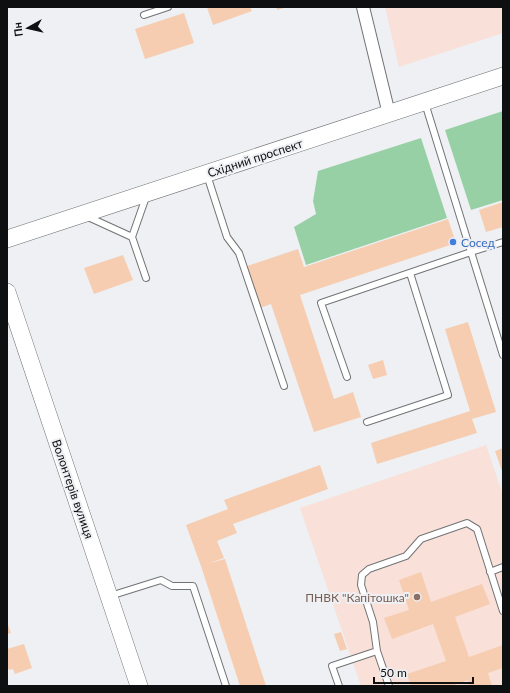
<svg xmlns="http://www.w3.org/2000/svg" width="510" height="693" viewBox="0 0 510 693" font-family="Lato,sans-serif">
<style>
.education{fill:#f9e0d8}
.green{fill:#98d0a6}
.building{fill:#f6cdb1}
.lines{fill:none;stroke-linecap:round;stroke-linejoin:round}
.lane-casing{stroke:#717375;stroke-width:8}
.street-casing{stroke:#717375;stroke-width:14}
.secondary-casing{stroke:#717375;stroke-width:18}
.lane{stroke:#fff;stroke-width:6}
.street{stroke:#fff;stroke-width:12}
.secondary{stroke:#fff;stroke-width:17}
.shop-dot{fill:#3f7fe0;stroke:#eef0f3;stroke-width:1.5}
.education-dot{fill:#8d6e63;stroke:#eef0f3;stroke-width:1.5}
.labels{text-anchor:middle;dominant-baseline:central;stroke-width:4;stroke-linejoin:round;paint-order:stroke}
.street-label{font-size:12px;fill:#0e0f10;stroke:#eef0f3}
.shop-label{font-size:12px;fill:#366cbe;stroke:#eef0f3;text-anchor:start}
.education-label{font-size:12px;fill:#785e54;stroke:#eef0f3;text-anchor:end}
</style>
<rect width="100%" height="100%" fill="#eef0f3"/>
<path class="education" d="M385 7H503V33L399 67Z
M486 445 503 495V686H361L300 508Z"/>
<path class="green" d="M503 111V200L471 210 445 130Z
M421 138 447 218 306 265 294 227 316 214 313 201 318 171Z"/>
<path class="building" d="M207 7H250L252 11 213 25Z
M276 7H287L277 10Z
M184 13 194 43 145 59 135 29Z
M503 202V227L486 232 479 210Z
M448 219 456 243 300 295 334 399 353 392 361 417 314 432 271 304 260 308 247 266 298 249 304 267Z
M123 255 133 280 94 294 84 268Z
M468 322 496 412 472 419 477 433 377 464 371 443 470 411 445 329Z
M383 360 387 375 373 379 368 365Z
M503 448V474L495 451Z
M320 465 328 489 233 524 237 533 217 541 224 558 209 563 225 559 266 686H240L201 566 186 525 228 509 224 500Z
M421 572 431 602 482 584 490 604 455 617 469 657 503 645V668L488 673 492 686H469L468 680 451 686H411L407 674 446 661 433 624 392 639 384 618 409 610 399 580Z
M7 622 11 633 7 634Z
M341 632 347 649 340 651 334 634Z
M24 644 32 668 15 674 13 669 9 670 7 666V649Z"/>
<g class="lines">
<g class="lane-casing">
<path id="lane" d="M144 15 168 7
M425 103 471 252 503 242
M207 175 227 237 239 253 284 386
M86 216 132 237
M146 278 132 237 146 197
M347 377 321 303 471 252 503 355
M367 422 448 395 410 273
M490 572 503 567
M110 596 161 580 172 586H193L226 686
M339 686 332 666 377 651
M389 686 377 651 373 622 361 585 362 575 369 569 406 556 421 539 467 523 477 529 503 611"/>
</g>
<g class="street-casing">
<path id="street" d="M363 7 389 114"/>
</g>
<g class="secondary-casing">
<path id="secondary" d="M7 239 503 76
M7 292 139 686"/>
</g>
<use href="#lane" class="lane"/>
<use href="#street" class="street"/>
<use href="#secondary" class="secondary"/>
</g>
<circle class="shop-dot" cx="453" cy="242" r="4"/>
<circle class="education-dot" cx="417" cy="597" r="4"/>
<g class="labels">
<g class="street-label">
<text transform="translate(255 158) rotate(-18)">Східний проспект</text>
<text transform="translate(73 489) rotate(71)">Волонтерів вулиця</text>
</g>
<g class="shop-label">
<text x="461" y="242">Сосед</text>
</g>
<g class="education-label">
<text x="409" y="597">ПНВК "Капітошка"</text>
</g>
</g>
<rect width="510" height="693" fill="none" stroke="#0e0f10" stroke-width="16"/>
<g transform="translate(28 28) rotate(262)" stroke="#eef0f3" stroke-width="3" paint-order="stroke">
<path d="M0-3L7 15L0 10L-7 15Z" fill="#0e0f10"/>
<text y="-6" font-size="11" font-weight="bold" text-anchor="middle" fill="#0e0f10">Пн</text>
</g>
<path d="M374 677v6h99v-6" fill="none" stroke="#0e0f10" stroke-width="2"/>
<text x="380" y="677" font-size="12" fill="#0e0f10" stroke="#eef0f3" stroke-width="3" paint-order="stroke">50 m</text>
</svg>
